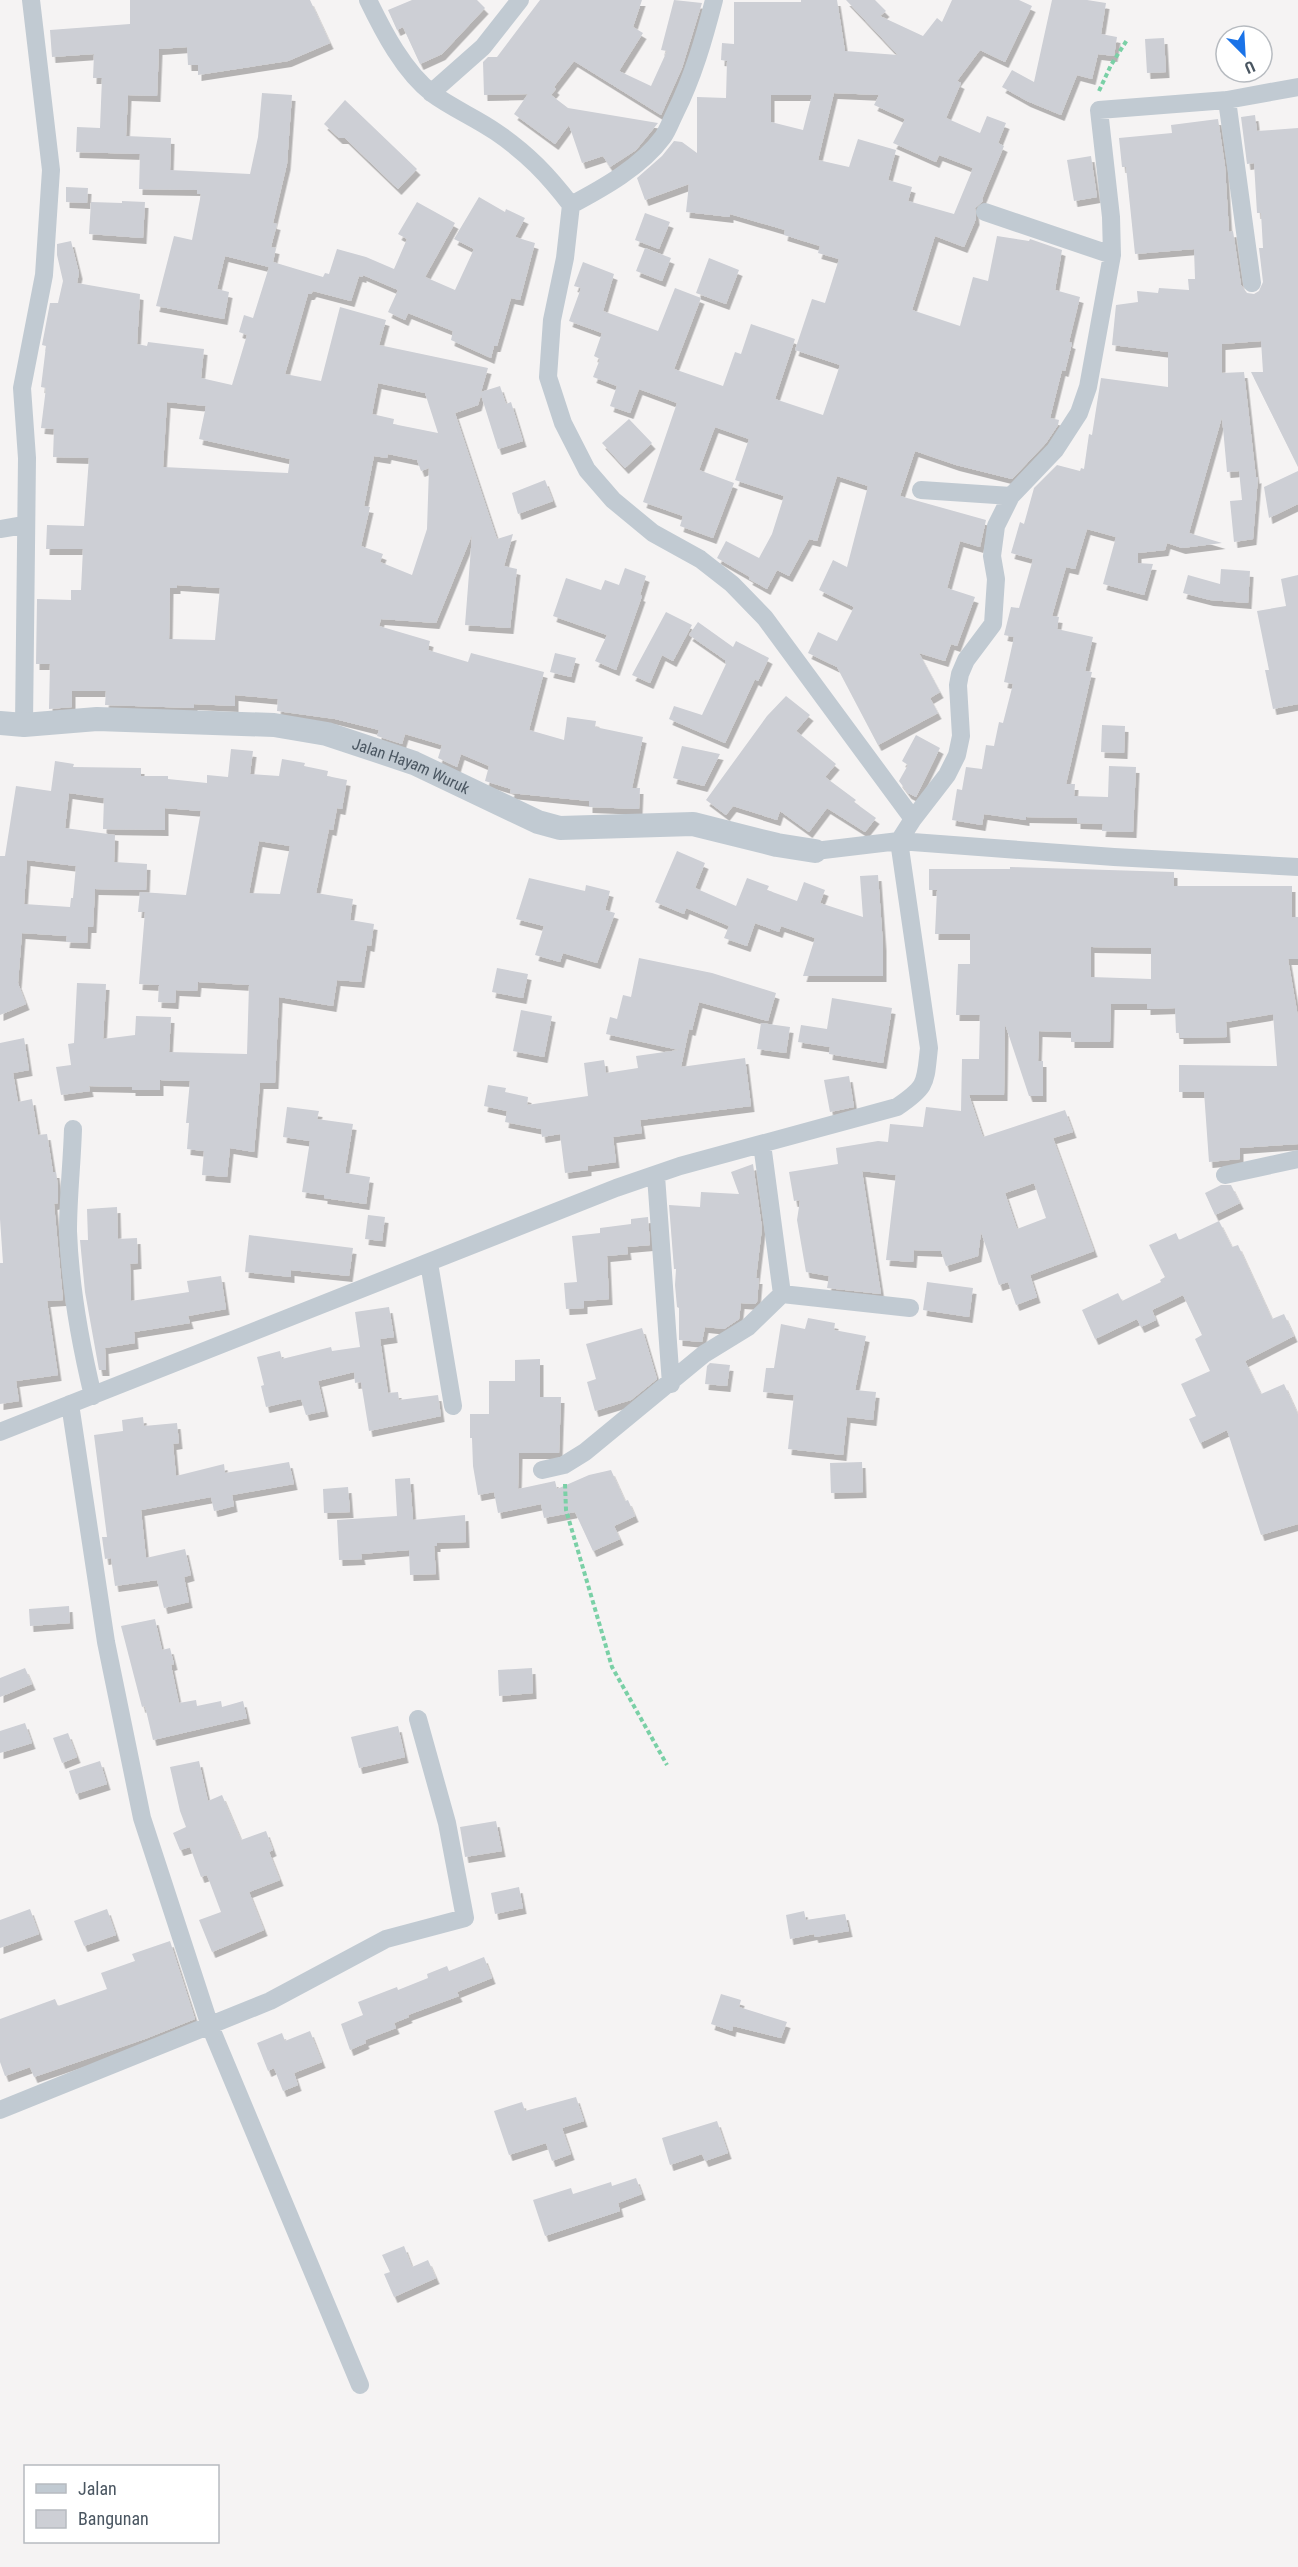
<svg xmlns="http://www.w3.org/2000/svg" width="1298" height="2567" viewBox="0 0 1298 2567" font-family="'Roboto Condensed',sans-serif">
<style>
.building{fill:#cdcfd5;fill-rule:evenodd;filter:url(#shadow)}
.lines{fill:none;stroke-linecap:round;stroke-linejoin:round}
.path{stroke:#7ad0a6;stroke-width:4;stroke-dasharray:4.5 3;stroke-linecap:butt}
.minor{stroke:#c1cad2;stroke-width:18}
.tertiary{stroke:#c1cad2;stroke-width:24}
.labels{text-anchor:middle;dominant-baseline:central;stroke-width:4.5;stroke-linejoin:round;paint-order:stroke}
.street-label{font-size:16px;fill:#4a5661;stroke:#fff}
</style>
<defs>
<filter id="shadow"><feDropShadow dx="3.5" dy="6" stdDeviation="0" flood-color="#0004"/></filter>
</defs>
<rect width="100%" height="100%" fill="#f5f3f3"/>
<path class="building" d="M130 0H310L330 43 288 61 198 75V65H188L187 47 159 49 157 96 128 95 126 136 171 138 170 170 250 174 258 137 262 93 292 95 287 164 273 223 277 224 271 247 276 248 273 262 323 277 325 273 329 274 337 249 366 257 394 269 407 239 398 234 417 202 455 223 425 277 455 290 474 249 454 239 479 197 505 212 506 209 525 218 515 237 535 243 520 300 511 298 497 346H494L491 358 451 340 453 331 408 313 405 320 388 312 398 290 363 275V277L359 276 351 301 313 291 311 294H308L285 374 321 381 340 307 386 320 379 345 488 368 481 392 500 386 506 404 511 402 523 441 498 449 481 395 478 405 455 413 497 539 513 534 504 566 517 569 510 628 465 625 472 535 436 623 381 619 379 626 430 641 428 650 468 662 471 653 544 672 529 730 564 740 567 717 596 721 595 727 643 737 632 788H640L639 809 589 807V801L510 793 511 789 485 781 489 766 461 754 457 767 438 758 442 745 405 734 402 744 377 736 379 730 335 719 277 711 278 699 235 695V706L194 704V708L105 705 106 691H72V707L49 709 50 664H36L37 599 71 600V590H81L83 549H46L47 525 84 526 89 458 53 457 54 429 41 428 46 388 41 387 46 346 42 345 50 303H58L63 281 57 255V244L71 241 79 273 77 283 140 294 137 344 147 346 148 342 204 349 201 378 232 385 247 335 239 332 244 315 253 318 269 267 225 256 217 289 229 292 224 319 156 306 174 236 192 240 201 194H197V190L139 189 140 154 76 152 77 127 100 128 102 78H93L94 54 52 57 50 30 130 24ZM378 383 425 393 438 433 393 424 394 419 372 414ZM167 402 206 406 199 439 290 459 288 473 163 467ZM388 454 417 460 421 471 429 468 427 529 412 575 380 562 383 554 361 546 370 507 364 506 374 456 387 458ZM177 585 220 588 215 640 169 639 170 588H177Z
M412 0H477L485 8 442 54 420 64 403 27 397 30 388 10Z
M540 0H642L633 27 643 33 619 71 651 86 667 51 661 50 674 0 702 3 682 68 661 115 574 61 554 87 556 89 551 95 568 108 658 123 636 150 610 167 603 156 582 163 569 125 555 144 514 114 528 94 484 95 483 62 488 57H497Z
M801 0H837L845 51 898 55 846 0H875L886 11 880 16 923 36 937 18 942 22 952 0H1019L1032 6 1005 62 980 50 957 81 961 83 946 118 980 133 987 116 1006 123 998 143 1004 146 982 199 983 201 975 208 976 219 964 247 935 236 912 310 960 326 973 277 988 281 997 236 1029 241 1030 239 1062 250 1055 290 1080 297 1069 342 1072 343 1065 371 1062 370 1050 418 1059 420 1058 425 1046 443 1012 479 956 465 915 451 900 496 986 520 980 547 960 541 947 588 975 597 957 646 951 644 945 661 919 653 940 692 930 698 938 713 878 745 837 667 808 653 818 632 837 641 854 607 819 590 833 560 847 567 868 486 837 476 817 541 809 539 789 576 777 570 767 589 749 579 750 577 717 558 726 541 759 558 772 534 784 496 735 480 749 439 715 427 699 470 734 483 713 538 680 526 683 516 643 502 677 403 639 389 630 413 610 406 617 386 593 377 600 359 594 356 602 333 569 321 581 288 574 286 583 262 614 274 603 311 658 331 675 288 701 298 674 369 723 386 735 352 741 354 751 324 795 339 775 399 823 415 840 365 795 350 812 299 825 303 839 259 818 253 820 246 784 235 785 230 730 214V217L686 212 689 184 645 200 637 178 662 156 674 141 682 142 697 153V97L726 98 727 61 721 60 722 43 734 44V2H801ZM834 93 879 95 874 105 905 119 893 143 936 162 939 155 973 168 954 214 908 201 912 187 888 180 896 150 858 139 849 167 818 160ZM771 95H812L803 130 771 122Z
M1052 0H1087L1106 3 1101 34 1117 37 1114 56 1098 54 1092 79 1077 75 1061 115 1027 101 1002 87 1012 70 1034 82Z
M1164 38 1166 72 1147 73 1145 39Z
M345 100 417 169 398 189 345 138H339L324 124Z
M1255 115 1257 131 1298 128V467L1251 372H1263L1261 341 1222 344V373L1244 372 1256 478 1258 477 1253 539 1234 542 1230 501 1242 500 1239 471 1227 472 1222 417 1189 533 1222 543 1182 548 1167 543 1165 550 1138 553V563L1153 564 1144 595 1103 584 1116 537 1087 529 1075 569 1066 567 1052 616 1059 617 1057 629 1093 637 1085 671 1092 672 1066 784H1075L1074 796 1108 797 1109 766 1136 767 1133 832 1102 831 1103 824 1077 823V818L1026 817V820L984 814 982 825 952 820 957 789 962 790 966 767 982 769 986 745 994 746 999 722 1003 723 1013 684 1004 682 1014 637 1004 635 1011 607 1019 608 1033 559 1011 553 1020 522 1024 524 1034 488 1057 465 1080 471 1081 468 1084 469 1089 434 1092 435 1101 378 1168 387V352L1112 345 1116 305 1138 302 1137 291 1158 293 1159 288 1189 290 1188 279H1195L1194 249 1135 254 1126 167H1122L1119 138 1172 133 1171 125 1218 119 1225 166 1229 232 1233 231 1241 285 1247 293 1254 294 1259 291 1263 282 1259 248H1263L1261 213H1257L1254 163 1247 164 1241 117Z
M1091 156 1097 197 1074 201 1067 160Z
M66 187 88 188 87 203 66 202Z
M122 201 145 202 143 238 89 234 91 202 122 203Z
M645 213 670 222 659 249 635 240Z
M645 248 671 258 662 281 636 271Z
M709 258 739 270 726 304 696 293Z
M629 419 652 443 625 468 602 443Z
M1298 471V504L1269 518 1264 487Z
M545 480 553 501 518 514 512 493Z
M625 568 646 576 640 595 642 596 616 670 595 661 607 635 553 616 566 578 601 590 605 580 619 585Z
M1221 569 1250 571 1248 603 1210 600 1183 593 1188 575 1220 584Z
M1298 575V704L1273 709 1265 670H1269L1257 611 1286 606 1281 579Z
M666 612 692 625 673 661 662 655 650 683 632 675Z
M698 622 733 647 736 641 769 658 758 681 755 679 725 743 669 719 674 706 702 715 726 664 725 660 689 635Z
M555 653 576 658 571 677 550 672Z
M786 696 810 715 796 731 836 764 825 777 856 800 854 802 876 818 865 832 827 808 809 832 780 811 777 820 733 806 726 815 706 800 767 716Z
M1102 725 1125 726 1124 753 1101 752Z
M916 735 940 748 916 797 908 793 899 781 908 765 902 761Z
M682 746 720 754 704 786 673 778Z
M231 749 253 751 250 774 279 776 282 759 305 763 304 766 328 771 327 776 347 780 342 809 337 808 333 830 329 829 316 893 353 899 350 920 374 924 371 946 367 945 361 982 337 980 333 1006 279 997 275 1083H260L254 1152 230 1148 227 1177 202 1175 204 1151 187 1149 189 1123H186L190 1081 160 1080V1090H132V1087L89 1086 90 1091 61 1095 56 1067 71 1065 68 1044 74 1043 77 983 106 984 103 1039 135 1035 136 1016 171 1017 169 1052 247 1054 249 985 198 982 197 991 176 990 175 1003 158 1002 159 985 139 984 145 912H138L140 892 186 895 201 811 165 808V830L103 829 104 798 69 793 65 828 115 835 114 862 147 864 146 890 95 889 93 927H88L87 943 66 942 67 936 22 933 18 983 26 1004 0 1015V856H5L16 786 51 791 55 761 74 764 73 767 141 768V776H168V779L207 783V775L228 777ZM259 841 290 846 280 894 249 893ZM27 860 76 866 73 898H71L70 907 24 904Z
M677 851 705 863 695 888 736 906 747 878 769 886 767 890 797 901 804 882 825 890 820 903 863 917 860 876 878 875 883 945V976H803L815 938 781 926 779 932 755 923 747 946 724 938 729 926 686 908 684 914 655 902Z
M1010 867 1174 872V886H1292V917H1298V959H1288L1298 1017V1144L1240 1148V1159L1209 1162 1204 1092H1179V1065L1277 1066 1273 1014 1226 1022 1227 1037 1180 1038V1033H1176L1175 1008 1147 1009V1004H1111L1110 1042H1071V1032L1039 1031 1038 1061H1043V1096H1029L1005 1024 1004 1095H969L983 1137 1065 1110 1073 1132 1053 1138 1094 1251 1030 1275 1037 1297 1016 1305 1008 1282 999 1285 981 1232 978 1256 946 1266 941 1251 914 1250 913 1262 886 1260 896 1175 862 1171 881 1294 827 1288 829 1276 806 1272 797 1220 800 1200 794 1201 789 1172 838 1164 836 1148 878 1141 888 1142 890 1124 923 1127 926 1107 961 1111 962 1059H979L980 1015H956L958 964H970V934H935L937 890H929V869H1010ZM1091 947 1151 948V979L1091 977ZM1034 1183 1046 1218 1017 1229 1005 1193Z
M529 878 585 891 586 885 610 891 605 910 615 913 597 963 563 953 560 962 535 955 544 926 516 919Z
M639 958 712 973 776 993 768 1021 699 1002 692 1030 689 1029 681 1067 745 1058 751 1106 640 1120 642 1133 613 1137 616 1162 588 1166V1170L565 1173 560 1134 542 1137 541 1129 505 1122 507 1111 484 1106 488 1085 506 1088 505 1092 528 1097 527 1105 588 1096 584 1063 604 1060 606 1073 638 1068 636 1056 679 1050 606 1034 610 1017 617 1019 623 995 631 997Z
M497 968 528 974 523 998 492 992Z
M832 998 892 1008 883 1063 829 1054 830 1047 798 1042 801 1025 827 1029Z
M521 1010 552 1016 544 1057 513 1051Z
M761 1023 790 1027 786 1053 757 1049Z
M24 1038 29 1070 13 1073 18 1102 32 1099 38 1135 47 1134 53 1172H56L58 1187V1203L54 1204 63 1300 47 1301 58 1375 16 1381 19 1401 0 1404V1263H3L0 1219V1043Z
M849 1076 854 1107 830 1112 824 1080Z
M287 1107 319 1111 317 1119 353 1124 345 1173 370 1177 366 1204 324 1198V1195L302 1192 310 1141 283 1137Z
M753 1164 762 1228 756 1278H759L757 1302 755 1304 741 1303 739 1319 724 1329 705 1327 702 1342 679 1340V1308L677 1307 675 1285 676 1269H674L669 1205 700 1207 701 1192 739 1194 731 1172Z
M1221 1185H1231L1240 1203 1215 1215 1205 1193Z
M117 1207 118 1239 137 1238 138 1263 130 1264 131 1301 189 1292 187 1281 221 1276 226 1309 188 1316 190 1323 134 1332 135 1343 105 1348 106 1370H99L85 1292 80 1240H88L87 1209Z
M368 1215 385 1217 382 1241 365 1239Z
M648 1217 650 1245 627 1247 628 1254 607 1256 609 1299 584 1301V1308L566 1309 564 1283 577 1282 572 1236 600 1233V1228L631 1224V1219Z
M1219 1221 1232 1247 1238 1245 1272 1319 1284 1314 1294 1336 1245 1361 1261 1394 1284 1384 1298 1415V1524L1261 1535 1227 1430 1200 1443 1189 1419 1196 1416 1181 1384 1210 1371 1195 1339 1202 1335 1183 1295 1152 1310 1156 1320 1141 1327 1137 1319 1095 1339 1082 1310 1118 1293 1122 1301 1161 1282 1160 1280 1165 1277 1149 1245 1176 1233 1179 1240Z
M249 1235 353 1248 349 1276 291 1270V1277L245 1272Z
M927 1282 973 1288 969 1317 923 1310Z
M389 1307 394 1337 380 1339 388 1393 398 1392 399 1400 438 1395 441 1416 369 1431 361 1382 355 1383 354 1372 318 1381 325 1411 306 1415 301 1399 266 1407 261 1386 264 1385 257 1357 280 1351 282 1359 331 1347 332 1351 360 1347 355 1312Z
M808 1318 835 1323 834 1330 866 1336 855 1390 876 1392 873 1420 847 1417 843 1455 788 1449 794 1395 763 1392 766 1368H774L781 1324 805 1329Z
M642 1328 657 1379 631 1400 595 1411 587 1382 596 1379 586 1344Z
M540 1359V1397H561L559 1453H519L518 1489 555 1481 557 1489 589 1475 611 1470 625 1501 628 1500 635 1516 614 1526 620 1539 593 1551 575 1512 544 1518 541 1504 498 1513 494 1492 478 1495 473 1466 472 1438H470V1414H489V1381H515V1360Z
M710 1363 730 1365 727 1386 705 1384 707 1366Z
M143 1417 144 1426 177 1423 179 1443 173 1444 176 1476 224 1464 225 1473 289 1462 294 1484 232 1495 234 1506 219 1510 214 1511 211 1497 141 1510 146 1558 185 1549 191 1575 184 1577 189 1602 164 1608 157 1580 115 1586 111 1558 105 1559 102 1537H107L94 1435 123 1431 122 1420Z
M862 1462 863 1492 831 1493 830 1463Z
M410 1478 413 1520 465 1515 466 1542 437 1543V1546H434L436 1574 410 1575 409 1550 361 1554 362 1559 339 1560 337 1520 397 1516 395 1479Z
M348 1487 350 1512 324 1513 323 1489Z
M69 1606 70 1623 30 1626 29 1609Z
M155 1619 162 1650 170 1648 174 1664 171 1665 179 1703 196 1700 197 1706 221 1701 222 1707 243 1701 247 1718 153 1740 145 1706 142 1707 121 1626Z
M25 1668 32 1684 0 1697V1678Z
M532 1668 533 1693 499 1696 498 1670Z
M25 1723 32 1743 0 1753V1731Z
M398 1726 405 1757 359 1768 351 1737Z
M68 1733 77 1757 62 1763 53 1738Z
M100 1761 107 1784 76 1794 69 1771Z
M199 1761 208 1801 222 1795 241 1840 266 1831 273 1850 269 1852 280 1880 249 1892 264 1930 212 1952 199 1920 221 1912 207 1875 201 1877 190 1847 180 1850 173 1833 186 1827 180 1811 170 1767Z
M496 1821 502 1851 465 1857 460 1827Z
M519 1887 523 1908 495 1914 491 1893Z
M30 1909 39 1934 0 1948V1920Z
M107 1909 116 1935 84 1946 74 1921Z
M804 1911 806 1920 845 1914 849 1931 815 1937 814 1934 790 1939 786 1915Z
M170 1941 195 2019 145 2039 34 2077 30 2067 5 2076 0 2062V2019L55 1999 58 2006 107 1989 101 1973 135 1961 132 1954Z
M484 1957 492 1978 457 1992 459 1996 408 2015 409 2017 394 2023 396 2028 365 2040 366 2043 350 2050 341 2024 363 2015 358 2002 397 1987 398 1990 428 1978 427 1974 447 1966 449 1971Z
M721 1994 741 2000 739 2007 787 2022 781 2038 733 2026 732 2031 711 2024Z
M310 2031 322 2062 294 2073 298 2085 283 2091 274 2068 268 2071 257 2043 282 2033 285 2041Z
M576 2097 584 2121 562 2128 571 2154 552 2161 546 2143 509 2155 494 2111 522 2102 525 2111Z
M717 2121 728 2153 705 2161 702 2154 670 2165 662 2138Z
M636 2178 642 2194 618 2203 620 2211 545 2236 533 2200 571 2188 573 2194 611 2182 612 2186Z
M404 2246 412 2267 428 2260 436 2278 394 2297 384 2274 390 2272 382 2255Z"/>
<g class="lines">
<path class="path" d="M1099 91 1111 65 1127 40
M565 1484 566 1510 612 1667 667 1765"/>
<path class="minor" d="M368 0C383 31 404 72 433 94 452 108 476 118 496 132 527 153 548 175 571 205L565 258 552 320 548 377 563 423 587 470 613 500 653 533 700 559 732 584 765 618 913 819 899 841 1114 857 1298 867
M431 93 483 47 520 0
M1227 100 1252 283
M571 205C603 188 641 167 663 137 668 130 671 121 675 113 693 77 704 39 714 0
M985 212 1112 255
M921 490 1011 496
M0 529 24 525
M24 725 27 458 22 388 44 275 51 170 31 0
M913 819 947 775 957 755 961 736 958 685 960 674 966 660 993 624 996 579 992 556 996 526 1011 496 1055 450 1079 413 1088 387 1112 255 1111 217 1099 110 1227 100 1298 87
M73 1129C72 1163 68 1197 68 1231 70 1287 80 1342 93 1396
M762 1144 782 1294
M1225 1175 1298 1159
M656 1176 671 1384
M429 1263 453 1406
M782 1294 910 1308
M70 1404 106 1642 142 1818 210 2026 360 2385
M0 1432 616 1188 680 1166 897 1107C928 1086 925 1083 929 1048L899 841 815 851
M542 1470 564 1465 585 1452 704 1354 748 1327 782 1294
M0 2110 270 2001 386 1939 465 1918 447 1823 418 1719"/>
<path class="tertiary" id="s1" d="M0 723 24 725 97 719 274 725 327 734 414 763 538 822 560 828 693 824 777 845 815 851"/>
</g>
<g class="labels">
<g class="street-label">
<text stroke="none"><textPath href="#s1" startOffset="418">Jalan Hayam Wuruk</textPath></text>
</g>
</g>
<rect x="24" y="2465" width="195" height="78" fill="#ffffff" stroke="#b7bbc0" stroke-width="1.5"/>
<rect x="36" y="2484" width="30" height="9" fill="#c1cad2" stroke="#b7bbc0" stroke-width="1.5"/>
<text x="78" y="2495" font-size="18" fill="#4a5661">Jalan</text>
<rect x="36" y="2510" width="30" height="18" fill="#cdcfd5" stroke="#b7bbc0" stroke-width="1.5"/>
<text x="78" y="2525" font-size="18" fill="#4a5661">Bangunan</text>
<g transform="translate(1244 54) rotate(156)"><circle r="28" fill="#ffffff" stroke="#b7bbc0" stroke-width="1.5"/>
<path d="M0-4.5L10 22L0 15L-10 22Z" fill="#1a73e8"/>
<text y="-9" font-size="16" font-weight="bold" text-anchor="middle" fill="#4a5661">U</text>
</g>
</svg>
